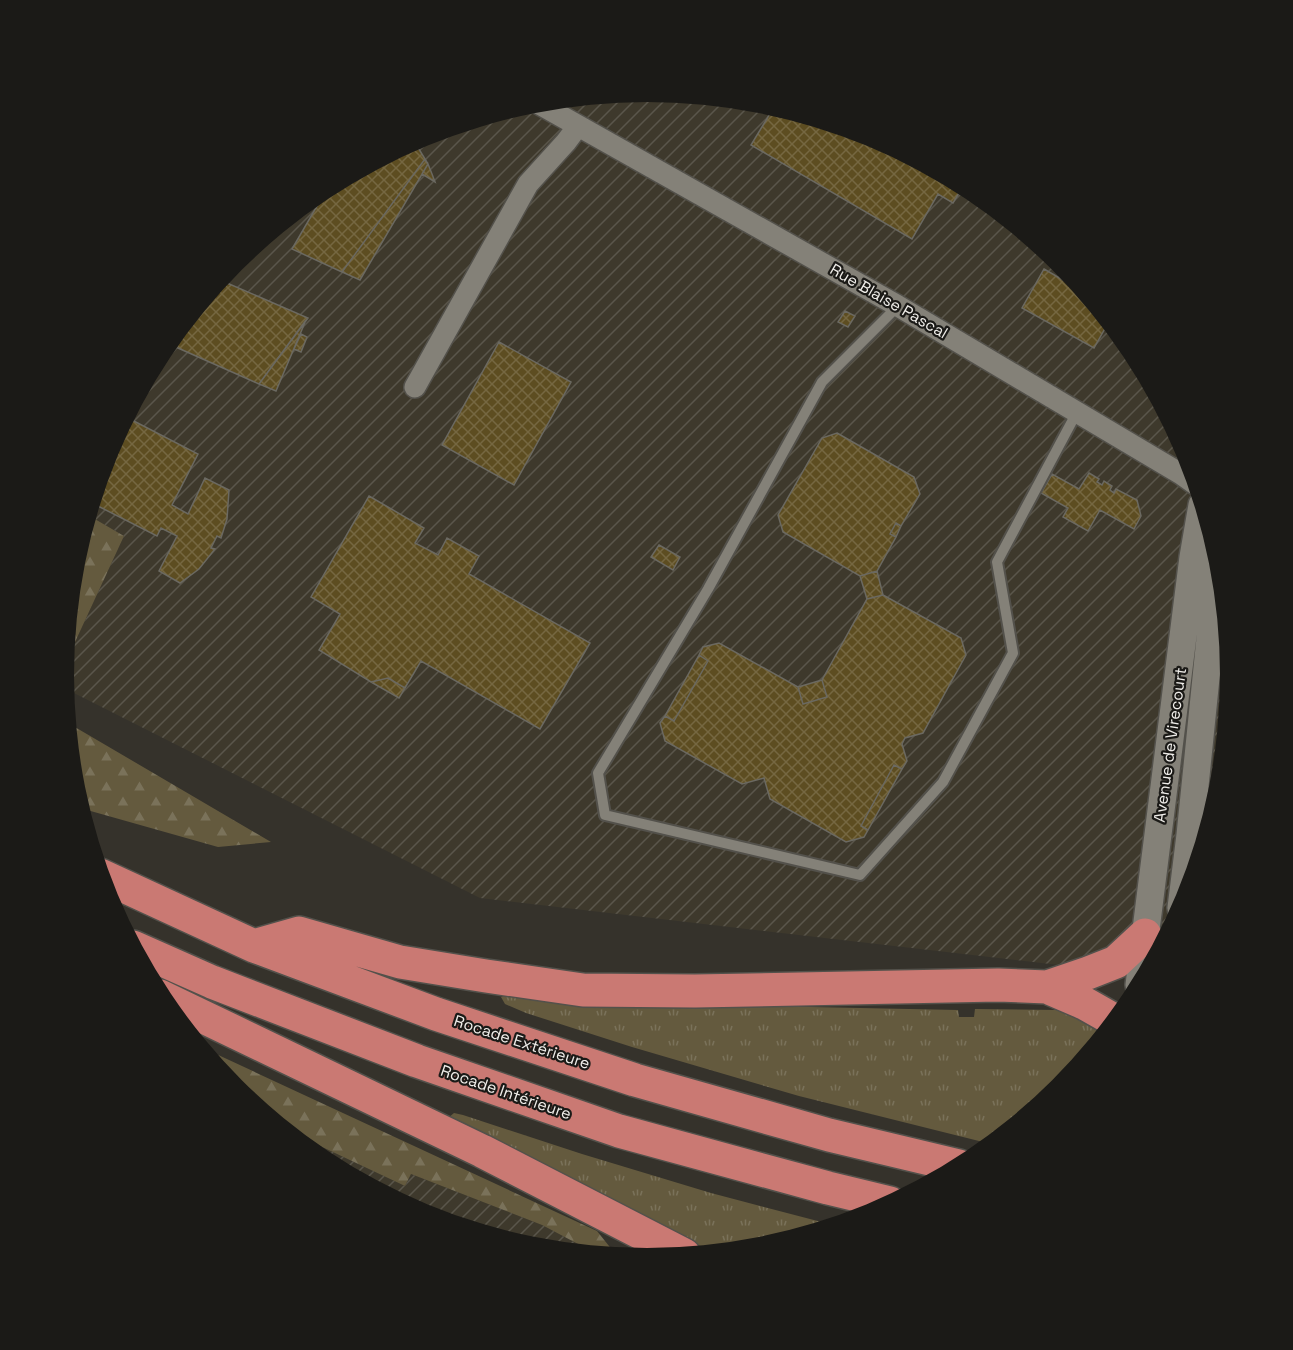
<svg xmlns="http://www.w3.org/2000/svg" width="1293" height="1350" viewBox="0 0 1293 1350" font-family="'Space Grotesk',sans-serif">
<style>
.industrial{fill:url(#industrial-furrows)}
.grass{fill:url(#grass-tufts)}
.forest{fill:url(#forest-firs)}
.building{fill:url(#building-cross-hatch);stroke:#6b6961;stroke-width:1.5}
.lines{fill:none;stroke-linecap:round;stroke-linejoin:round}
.service-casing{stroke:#53514b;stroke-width:14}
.minor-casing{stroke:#53514b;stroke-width:24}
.tertiary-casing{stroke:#53514b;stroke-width:30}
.trunk-casing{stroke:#53514b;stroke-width:36}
.service{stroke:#848178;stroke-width:10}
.minor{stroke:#848178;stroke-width:21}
.tertiary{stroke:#848178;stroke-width:27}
.trunk{stroke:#ca7973;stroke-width:33}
.labels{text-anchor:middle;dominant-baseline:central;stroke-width:4.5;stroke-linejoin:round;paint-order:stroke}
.street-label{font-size:16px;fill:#f0eeea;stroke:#1b1a17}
</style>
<defs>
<pattern id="industrial-furrows" width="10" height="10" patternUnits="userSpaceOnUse" patternTransform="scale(1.5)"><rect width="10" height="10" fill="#3e392c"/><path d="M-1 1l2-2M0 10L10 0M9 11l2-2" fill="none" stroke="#5a564b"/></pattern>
<pattern id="grass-tufts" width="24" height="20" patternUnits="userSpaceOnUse" patternTransform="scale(1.5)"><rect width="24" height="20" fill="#645a3e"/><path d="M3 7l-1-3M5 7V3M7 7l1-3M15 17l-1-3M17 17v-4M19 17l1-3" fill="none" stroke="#7a725a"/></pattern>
<pattern id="forest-firs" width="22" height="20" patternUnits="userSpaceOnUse" patternTransform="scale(1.5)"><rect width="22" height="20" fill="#645a3e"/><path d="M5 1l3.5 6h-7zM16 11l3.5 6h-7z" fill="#7a725a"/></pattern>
<pattern id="building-cross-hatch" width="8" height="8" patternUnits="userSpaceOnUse" patternTransform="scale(1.5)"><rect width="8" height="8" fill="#5d4d21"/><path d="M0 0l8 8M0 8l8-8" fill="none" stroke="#756741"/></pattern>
</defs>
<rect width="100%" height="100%" fill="#35322b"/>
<path class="industrial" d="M647 92 761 103 870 136 971 190 1059 263 1132 351 1186 452 1219 562 1230 675 1219 789 1185 899 1145 975 480 898 64 688V666L124 536 88 515 108 451 162 351 234 262 323 190 424 136 533 103Z
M286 1130 405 1186 411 1174 542 1225 597 1254 532 1247 423 1214 322 1160Z"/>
<path class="grass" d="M510 993 661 1004 958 1010 959 1017H974L975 1009 1057 1010 1085 1015 1105 1032 1059 1088 991 1144 799 1096 632 1047 526 1013 505 1004 501 997Z
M454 1113 463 1115 582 1154 711 1193 833 1225 760 1247 712 1252 530 1163 448 1118Z"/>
<path class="forest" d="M88 515 124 536 64 666 74 561Z
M68 723 271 842 218 847 80 808 74 788Z
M201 1047 597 1231 617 1256 597 1254 542 1225 411 1174 405 1186 286 1130 234 1087Z"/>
<path class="building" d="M774 107 870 136 962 188 953 203 938 194 912 239 751 145Z
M414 141 425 159 342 272 292 249 328 187Z
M425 159 428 164 360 280 342 272Z
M428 164 432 174 435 182 422 174Z
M1044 269 1068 283 1073 282 1074 281 1108 323 1094 348 1022 308Z
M220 280 308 318 259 384 169 344 171 339Z
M845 311 855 316 848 327 838 322Z
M306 320 276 391 259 384Z
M301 334 307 337 301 352 294 349Z
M499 342 571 382 514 485 442 445Z
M126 417 198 454 172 505 188 514 205 478 229 490 227 519 221 538 217 536 211 548 215 549 199 569 180 583 159 571 177 536 161 528 157 536 92 503 108 451Z
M837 433 914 477 920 494 901 526 896 523 890 534 896 537 877 571 860 576 783 532 778 515 822 438Z
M1089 473 1099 479 1097 482 1102 485 1104 481 1112 486 1110 490 1114 493 1116 489 1137 500 1141 516 1134 529 1100 510 1088 531 1063 517 1068 508 1041 493 1052 474 1079 489Z
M369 496 424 528 415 543 438 555 447 538 479 556 469 574 590 643 540 729 421 661 405 688 388 678 371 682 319 650 340 614 311 597Z
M896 523 901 526 896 537 890 534Z
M659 545 680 557 673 570 651 557Z
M877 571 883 595 867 599 860 576Z
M883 595 961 638 966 655 923 733 905 738 902 744 907 761 902 769 894 765 861 826 868 830 864 837 846 842 770 799 764 778 742 784 665 741 660 723 665 716 674 721 708 661 699 655 703 647 719 643 798 687 803 704 827 697 822 680 867 599Z
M699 655 708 661 674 721 665 716Z
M388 678 405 688 399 698 371 682Z
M822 680 827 697 803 704 798 687Z
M894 765 902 769 868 830 861 826Z"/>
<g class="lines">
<g class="service-casing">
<path id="service" d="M898 306 822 382 708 589 598 773 605 815 860 875 943 782 1013 653 997 562 1077 412"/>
</g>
<g class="minor-casing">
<path id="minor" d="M536 102 898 306 1181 474 1195 484
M415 387 528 184 566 142 578 126"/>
</g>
<g class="tertiary-casing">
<path id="tertiary" d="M1181 908 1190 835 1218 560
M1139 985 1193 557 1202 505"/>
</g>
<g class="trunk-casing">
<path id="trunk" d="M100 875 254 946 436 1014 635 1080 829 1135 959 1166
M254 946 299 933 400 962 486 976 583 990 695 991 998 985 1047 987 1084 1003 1114 1020
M133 947 212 982 417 1061 619 1131 828 1188 890 1203
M1047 987 1088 973 1116 962 1145 935
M160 996 482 1151 684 1255"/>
</g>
<use href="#service" class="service"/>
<use href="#minor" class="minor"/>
<use href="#tertiary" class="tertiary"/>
<use href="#trunk" class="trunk"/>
</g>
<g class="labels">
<g class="street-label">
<text transform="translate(889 301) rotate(30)">Rue Blaise Pascal</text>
<text transform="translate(1170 745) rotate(-82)">Avenue de Virecourt</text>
<text transform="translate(522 1042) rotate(18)">Rocade Extérieure</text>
<text transform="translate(506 1092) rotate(19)">Rocade Intérieure</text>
</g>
</g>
<path d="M0 0H1293V1350H0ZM74 675a573 573 0 1 1 1146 0a573 573 0 1 1-1146 0Z" fill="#1b1a17" fill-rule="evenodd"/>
</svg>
